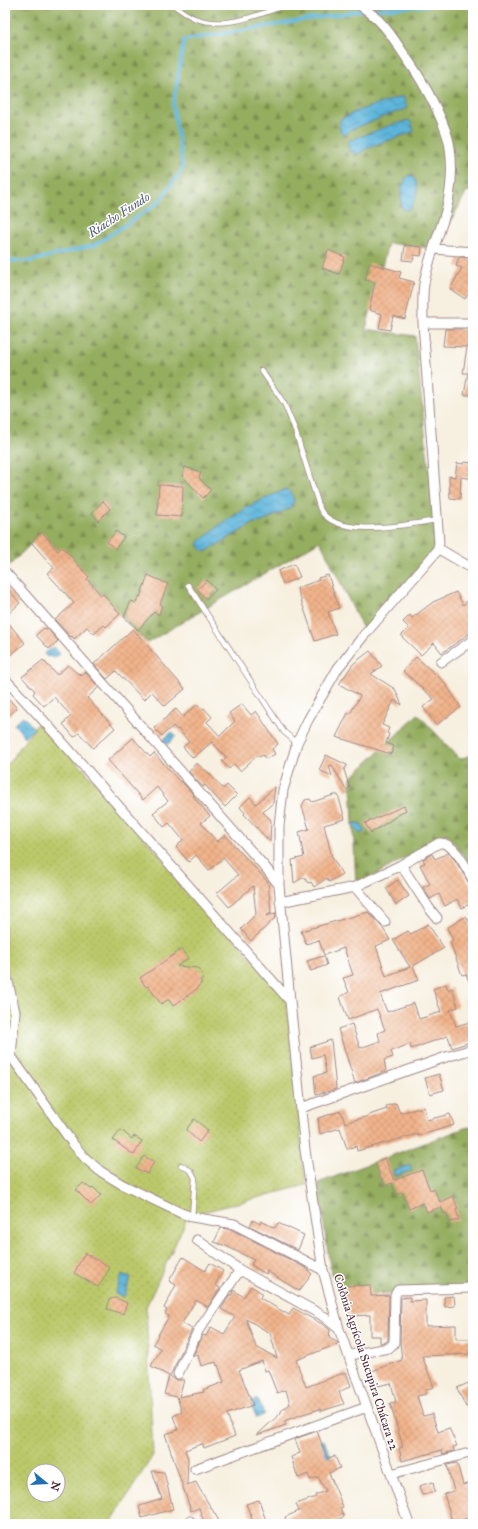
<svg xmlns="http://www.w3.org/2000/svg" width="478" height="1529" viewBox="0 0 478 1529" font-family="'IM FELL Great Primer',serif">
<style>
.grass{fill:url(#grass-dots);stroke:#82744b;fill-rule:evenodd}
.forest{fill:url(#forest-firs);stroke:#6f6645}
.water{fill:url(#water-waves);stroke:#546a83}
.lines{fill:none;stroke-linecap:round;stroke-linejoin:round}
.stream{stroke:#5db5db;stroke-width:3.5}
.building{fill:url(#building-cross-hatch);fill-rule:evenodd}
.service-casing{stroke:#a08886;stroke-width:6}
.minor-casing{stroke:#a08886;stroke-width:11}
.service{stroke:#fff;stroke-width:4.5}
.minor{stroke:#fff;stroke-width:9}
.labels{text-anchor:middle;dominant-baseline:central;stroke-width:3;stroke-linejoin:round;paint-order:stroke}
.street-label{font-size:12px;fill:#4a1f2b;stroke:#fff}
.water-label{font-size:13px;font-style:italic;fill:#525b71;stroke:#fff}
</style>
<defs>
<pattern id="grass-dots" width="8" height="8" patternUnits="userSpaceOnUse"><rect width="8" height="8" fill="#bbc96b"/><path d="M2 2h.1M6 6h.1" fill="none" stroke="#a2ac5d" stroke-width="1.8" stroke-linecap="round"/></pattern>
<pattern id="forest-firs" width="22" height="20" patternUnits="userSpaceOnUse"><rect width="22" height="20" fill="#94ad5f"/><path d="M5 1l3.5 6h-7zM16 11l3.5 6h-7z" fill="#7b8c4f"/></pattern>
<pattern id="water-waves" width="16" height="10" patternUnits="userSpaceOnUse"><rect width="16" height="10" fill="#5db5db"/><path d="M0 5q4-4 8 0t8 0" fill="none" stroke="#4f93b2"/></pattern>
<pattern id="building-cross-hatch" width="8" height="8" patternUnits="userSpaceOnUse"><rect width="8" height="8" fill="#f1b48b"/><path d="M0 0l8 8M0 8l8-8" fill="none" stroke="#d09a78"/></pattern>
</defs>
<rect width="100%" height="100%" fill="#fff"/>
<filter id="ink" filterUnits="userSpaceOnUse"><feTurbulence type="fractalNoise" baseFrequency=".025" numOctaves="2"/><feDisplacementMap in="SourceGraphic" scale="8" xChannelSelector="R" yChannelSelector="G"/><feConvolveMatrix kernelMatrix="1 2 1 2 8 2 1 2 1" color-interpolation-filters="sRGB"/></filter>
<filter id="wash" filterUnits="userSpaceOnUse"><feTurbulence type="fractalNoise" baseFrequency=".012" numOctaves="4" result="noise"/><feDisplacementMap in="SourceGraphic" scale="16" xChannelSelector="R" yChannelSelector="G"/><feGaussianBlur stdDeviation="0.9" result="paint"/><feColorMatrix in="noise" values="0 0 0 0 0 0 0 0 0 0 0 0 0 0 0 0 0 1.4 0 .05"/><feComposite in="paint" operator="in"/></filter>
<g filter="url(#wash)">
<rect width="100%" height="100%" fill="#f7f0e0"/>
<path class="grass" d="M40 720 286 997 306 1185 188 1216 146 1307 153 1455 110 1524H5V768ZM34 1471H58V1495H34Z"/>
<path class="forest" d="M5 5H473V192L467 191 436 249 388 243 366 329 415 336 437 548 365 633 320 541 147 643 42 533 5 570Z
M418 714 460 759 473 754V868L447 834 356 886 351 778Z
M473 1125V1290L343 1295 331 1274 318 1183Z"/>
<path class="water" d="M403 96 407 108 350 130 344 135C339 131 339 126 340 120L354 112Z
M409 120 412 124 414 131C393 141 375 141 355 156V151L349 152 348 141 391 125Z
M409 175 413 176C421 188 416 196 411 208L405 210 402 208C400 194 400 186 409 175Z
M286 489C292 492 293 496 294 502L290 508 262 522 254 523 205 552 200 548 198 543 218 526 251 505Z
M54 647 60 654 54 658 49 656 47 657 44 654Z
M23 716 34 728 25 737 14 724Z
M172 732 176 736 167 745 163 740Z
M360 823 365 831 360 834 352 824Z
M410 1165 412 1170 395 1176 393 1171Z
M122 1274 131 1277 124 1297 115 1294Z
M257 1399 264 1414 257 1418 250 1402Z
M324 1440 331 1456 324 1459 318 1442Z"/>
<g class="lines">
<path class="stream" d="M370 10 434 5
M5 261H31L95 245 158 203 183 168 173 106 184 40 364 10"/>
</g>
<g id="blocks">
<path class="building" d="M405 245 422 247 421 256 414 255 413 261 403 260Z
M328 250 345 257 339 274 322 268Z
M459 257 473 258V287L465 299 450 289 462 268 456 266Z
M369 263 401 272 399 278 414 282 405 319 393 316 390 330 379 328 382 314 369 310 375 282 365 280Z
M445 329H473V395H464L468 373H463L467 347 443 346Z
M464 462 473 463V479L461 477 460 499 450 498 449 476 455 477 457 463 464 464Z
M185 467 201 472 199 478 211 490 203 498 182 476Z
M159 485 183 486 182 517 157 515Z
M103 501 110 509 98 521 92 513Z
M116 531 124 537 115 549 107 542Z
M42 532 58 551 62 547 70 555 89 577 87 579 101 595 103 594 120 614 106 627 104 625 94 634 87 627 74 639 72 636 71 637 55 620 74 603 47 573 54 568 31 542Z
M294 564 300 577 283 584 278 571Z
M148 575 168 584 160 604 162 605 159 615 154 612 138 630 124 617 131 601 136 603 138 597H140Z
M328 575 339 608 328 612 336 634 315 641 297 588 319 580 318 578Z
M207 580 216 590 206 599 197 589Z
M5 586 20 603 9 613 5 608Z
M456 592 463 605 473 596V631L442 653 434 643 421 655 401 636 409 628 403 622 410 615 412 618 433 602Z
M5 619 25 643 5 660Z
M44 628 45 629 47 628 58 641 49 649 36 635Z
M133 629 185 689 165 706 152 692 144 700 116 671 107 679 94 664Z
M370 651 382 666 371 674 395 689 402 705 394 700 382 725 389 728 387 733 389 734 386 743 394 746 391 754 336 737 348 713 350 714 360 696 339 684 353 664Z
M416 657 444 682 461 707 436 725 423 707 434 699 403 671Z
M43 660 57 675 68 665 78 674 79 673 82 676 85 672 99 687 87 698 115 728 93 748 79 733 74 737 63 724 71 716 54 697 44 706 33 694 35 691 22 677Z
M5 695 17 708 5 719Z
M197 704 203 709 204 708 212 717 207 722 220 736 235 721 229 713 242 704 251 715 256 711 278 744 272 749 275 754 266 759 263 755 259 757 258 755 240 771 234 764 229 769 222 761 226 757 212 742 193 758 183 747 189 742 178 729 177 730 173 726 162 736 154 728 176 709 183 717Z
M133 738 150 757 154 753 180 782 181 781 194 795 193 796 210 816 201 823 217 842 225 835 268 882 271 913 266 916 276 913V917L251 941 241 929 256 914 253 886 229 907 217 893 238 875 223 858 209 870 196 855 189 862 176 847 183 840 169 823 164 827 153 813 168 801 157 787 143 800 108 760Z
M326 755 347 765 344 770 350 788 346 790 332 765 329 766 332 776 319 770Z
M196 763 209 773 223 789 227 785 237 795 225 807 205 785 203 787 189 772Z
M275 787 273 803 263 812 271 820 270 842 244 814 245 813 240 807 250 797 256 804Z
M334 795H338L345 819 324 825 332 857 342 874 329 882 327 878 314 887 311 882 308 883 304 877 294 883 292 860 304 857 299 832 309 829 302 806 305 800 310 799 312 802Z
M404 806 406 810 371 833 365 823Z
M448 853 455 860 473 890V902L462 908 457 899 445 906 439 894 430 899 423 887 430 884 420 865 425 863 423 859 432 854 435 859Z
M398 880 409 896 396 905 386 888Z
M368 912 382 927 390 940 376 946 386 976 410 967 393 940 408 931 411 934 428 924 444 948 413 966 419 980 380 994 387 1012 414 1003 419 1019 441 1012 433 989 446 984 448 990 452 988 458 1007 450 1010 456 1026 473 1021V1041L452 1048 448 1036 411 1049 410 1044 391 1051 393 1057 384 1060 386 1071 355 1083 338 1029 352 1024 360 1048 380 1041 378 1033 385 1030 377 1009 348 1020 340 997 349 992 343 978 353 975 344 948 324 955 319 940 306 944 301 931Z
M466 916 471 924 469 926 473 932V989H472L466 974 462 975 450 942 453 940 447 928Z
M182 949 189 958 177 966 198 968 204 977 200 980 202 983 197 987 198 988 173 1006 169 1000H167L161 1004 148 986 146 987 140 978Z
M324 956 327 965 311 971 307 961Z
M331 1040 336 1089 316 1095 314 1076 326 1073 323 1055 312 1058 310 1047Z
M439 1074 444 1090 430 1094 425 1078Z
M396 1103 400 1113 424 1107 427 1120 450 1114 454 1125 418 1136 417 1134 357 1151 356 1146 347 1149 340 1128 320 1134 318 1118 341 1111 345 1123 369 1116V1115L387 1109 386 1106Z
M194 1119 208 1130 199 1142 186 1130Z
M121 1130 132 1139 134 1136 142 1141 134 1155 113 1140Z
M144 1156 154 1162 147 1174 136 1168Z
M385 1158 394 1180 422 1170 430 1190 434 1189 440 1202 453 1196 458 1209H456L459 1220 449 1222 447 1213 444 1214 441 1207 427 1212 423 1203 409 1209 402 1192 396 1195 392 1183 385 1186 382 1178 381 1179 375 1163Z
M83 1183 91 1189 93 1187 101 1195 91 1205 76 1190Z
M253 1220 260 1224 261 1221 275 1228 278 1223 304 1235 298 1250 250 1226Z
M221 1228 232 1230 306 1268 312 1274 299 1291 267 1271 266 1274 251 1265 254 1260 226 1246 214 1242Z
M85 1253 110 1268 98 1287 74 1273Z
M183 1257 205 1271 210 1263 223 1271 215 1285 220 1288 208 1307 196 1300 182 1323 192 1329 170 1376 176 1380H184L179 1397 204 1392 203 1390 224 1382 218 1365 217 1366 216 1362 201 1366 198 1355 193 1356 203 1335 206 1336 211 1327 224 1334 235 1317 221 1309 230 1295H232L233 1290 244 1297 251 1286 262 1293 260 1298 289 1315 293 1308 322 1324 330 1330 329 1338 337 1342 338 1344 296 1360 306 1387 346 1372 351 1386 339 1392 344 1404 321 1411 320 1409 303 1414 284 1421 286 1425 257 1435 281 1413V1411L290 1404 286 1390 277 1393 268 1370 265 1371 262 1361 239 1370 253 1405 227 1414 235 1436 204 1448 203 1444H201L185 1450 188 1459 187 1485 196 1482 199 1488 221 1524H205L199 1508 191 1511 165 1434 178 1430 173 1416 182 1412 177 1397 164 1394 169 1376 151 1366 161 1349 153 1344 169 1316 165 1314 167 1310 164 1308 176 1285 169 1281ZM246 1319 270 1333 277 1358 256 1347Z
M370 1285 371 1296 389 1295 388 1340 386 1342 380 1343V1336H370V1315L350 1316 343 1296H346V1286Z
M454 1296 455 1306 445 1307 444 1297Z
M410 1297V1301L426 1300V1326L456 1325V1339H473V1354L422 1356 434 1387 425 1390 426 1394 417 1396 423 1416 432 1414 438 1432 449 1428 457 1446 453 1447 454 1451 443 1454 442 1450 402 1461 399 1448 403 1447 390 1403 396 1402 391 1383 378 1386 372 1371 402 1360 400 1342 401 1298Z
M116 1298 127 1303 123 1314 107 1309 110 1299Z
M473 1381V1404L466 1407 457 1388Z
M317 1431 327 1458 335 1456 340 1468 329 1473 343 1507 340 1508 344 1517 326 1524H287L285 1517 299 1511 296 1504 316 1497 315 1495 326 1491 318 1477 310 1480 308 1474 298 1478 291 1457 300 1453 295 1439Z
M457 1463 463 1485 473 1482V1516L462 1520 463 1524H453L444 1494 454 1491 447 1465Z
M152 1471 164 1472 173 1509 142 1518 139 1507 140 1506 162 1499Z
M433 1482 435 1492 422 1495 419 1486Z
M259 1500 267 1524H254L246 1504Z"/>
</g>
</g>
<g filter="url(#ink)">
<use href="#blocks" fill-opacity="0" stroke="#a08886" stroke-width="1"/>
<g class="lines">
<g class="service-casing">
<path id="service" d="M173 5C179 9 187 15 194 18 225 30 258 15 286 5
M261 370 284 403 294 427 320 509C336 540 409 524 437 520
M188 585 284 732 297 743
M181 1165 191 1171 195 1178 192 1217"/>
</g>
<g class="minor-casing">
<path id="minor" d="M359 5C384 20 394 40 410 63 424 83 447 125 450 148 453 169 451 191 446 211 439 235 428 259 424 284 422 297 423 310 423 323L439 543 437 551 365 634 338 668 308 720 297 743 283 790 279 826V885L290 1001 305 1150 323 1270 339 1329 409 1524
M434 249 473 252
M423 323H473
M439 549 473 569
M5 572 265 867 279 885
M441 662 473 640
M5 679 43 720 290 1001
M401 865 429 908 437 918
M355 887 385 922
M280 902 355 887 401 865 439 843C454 841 467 869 473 880
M5 969 15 1012 11 1056
M5 1050 11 1056 73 1144 85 1158 100 1171 123 1185 181 1213 192 1217 234 1224 323 1270
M301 1108 446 1057 473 1049
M197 1240 240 1270 320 1314 339 1329
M350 1355 389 1348 394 1343 395 1295 398 1290 473 1288
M178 1374 198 1331 240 1270
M195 1469 367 1407
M391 1474 473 1452
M190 1521V1524"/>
</g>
<use href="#service" class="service"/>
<use href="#minor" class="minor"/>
</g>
</g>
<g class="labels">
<g class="street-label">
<text transform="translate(366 1362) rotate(72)">Colônia Agrícola Sucupira Chácara 22</text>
</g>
<g class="water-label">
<text transform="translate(119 215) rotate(-33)">Riacho Fundo</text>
</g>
</g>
<rect width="478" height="1529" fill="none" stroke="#fff" stroke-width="20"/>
<g transform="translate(46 1483) rotate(108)"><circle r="19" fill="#ffffff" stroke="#b7a5aa"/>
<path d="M0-3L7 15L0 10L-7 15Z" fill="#1f6fb2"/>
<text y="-6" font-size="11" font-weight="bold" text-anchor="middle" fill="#4a1f2b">N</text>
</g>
</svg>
